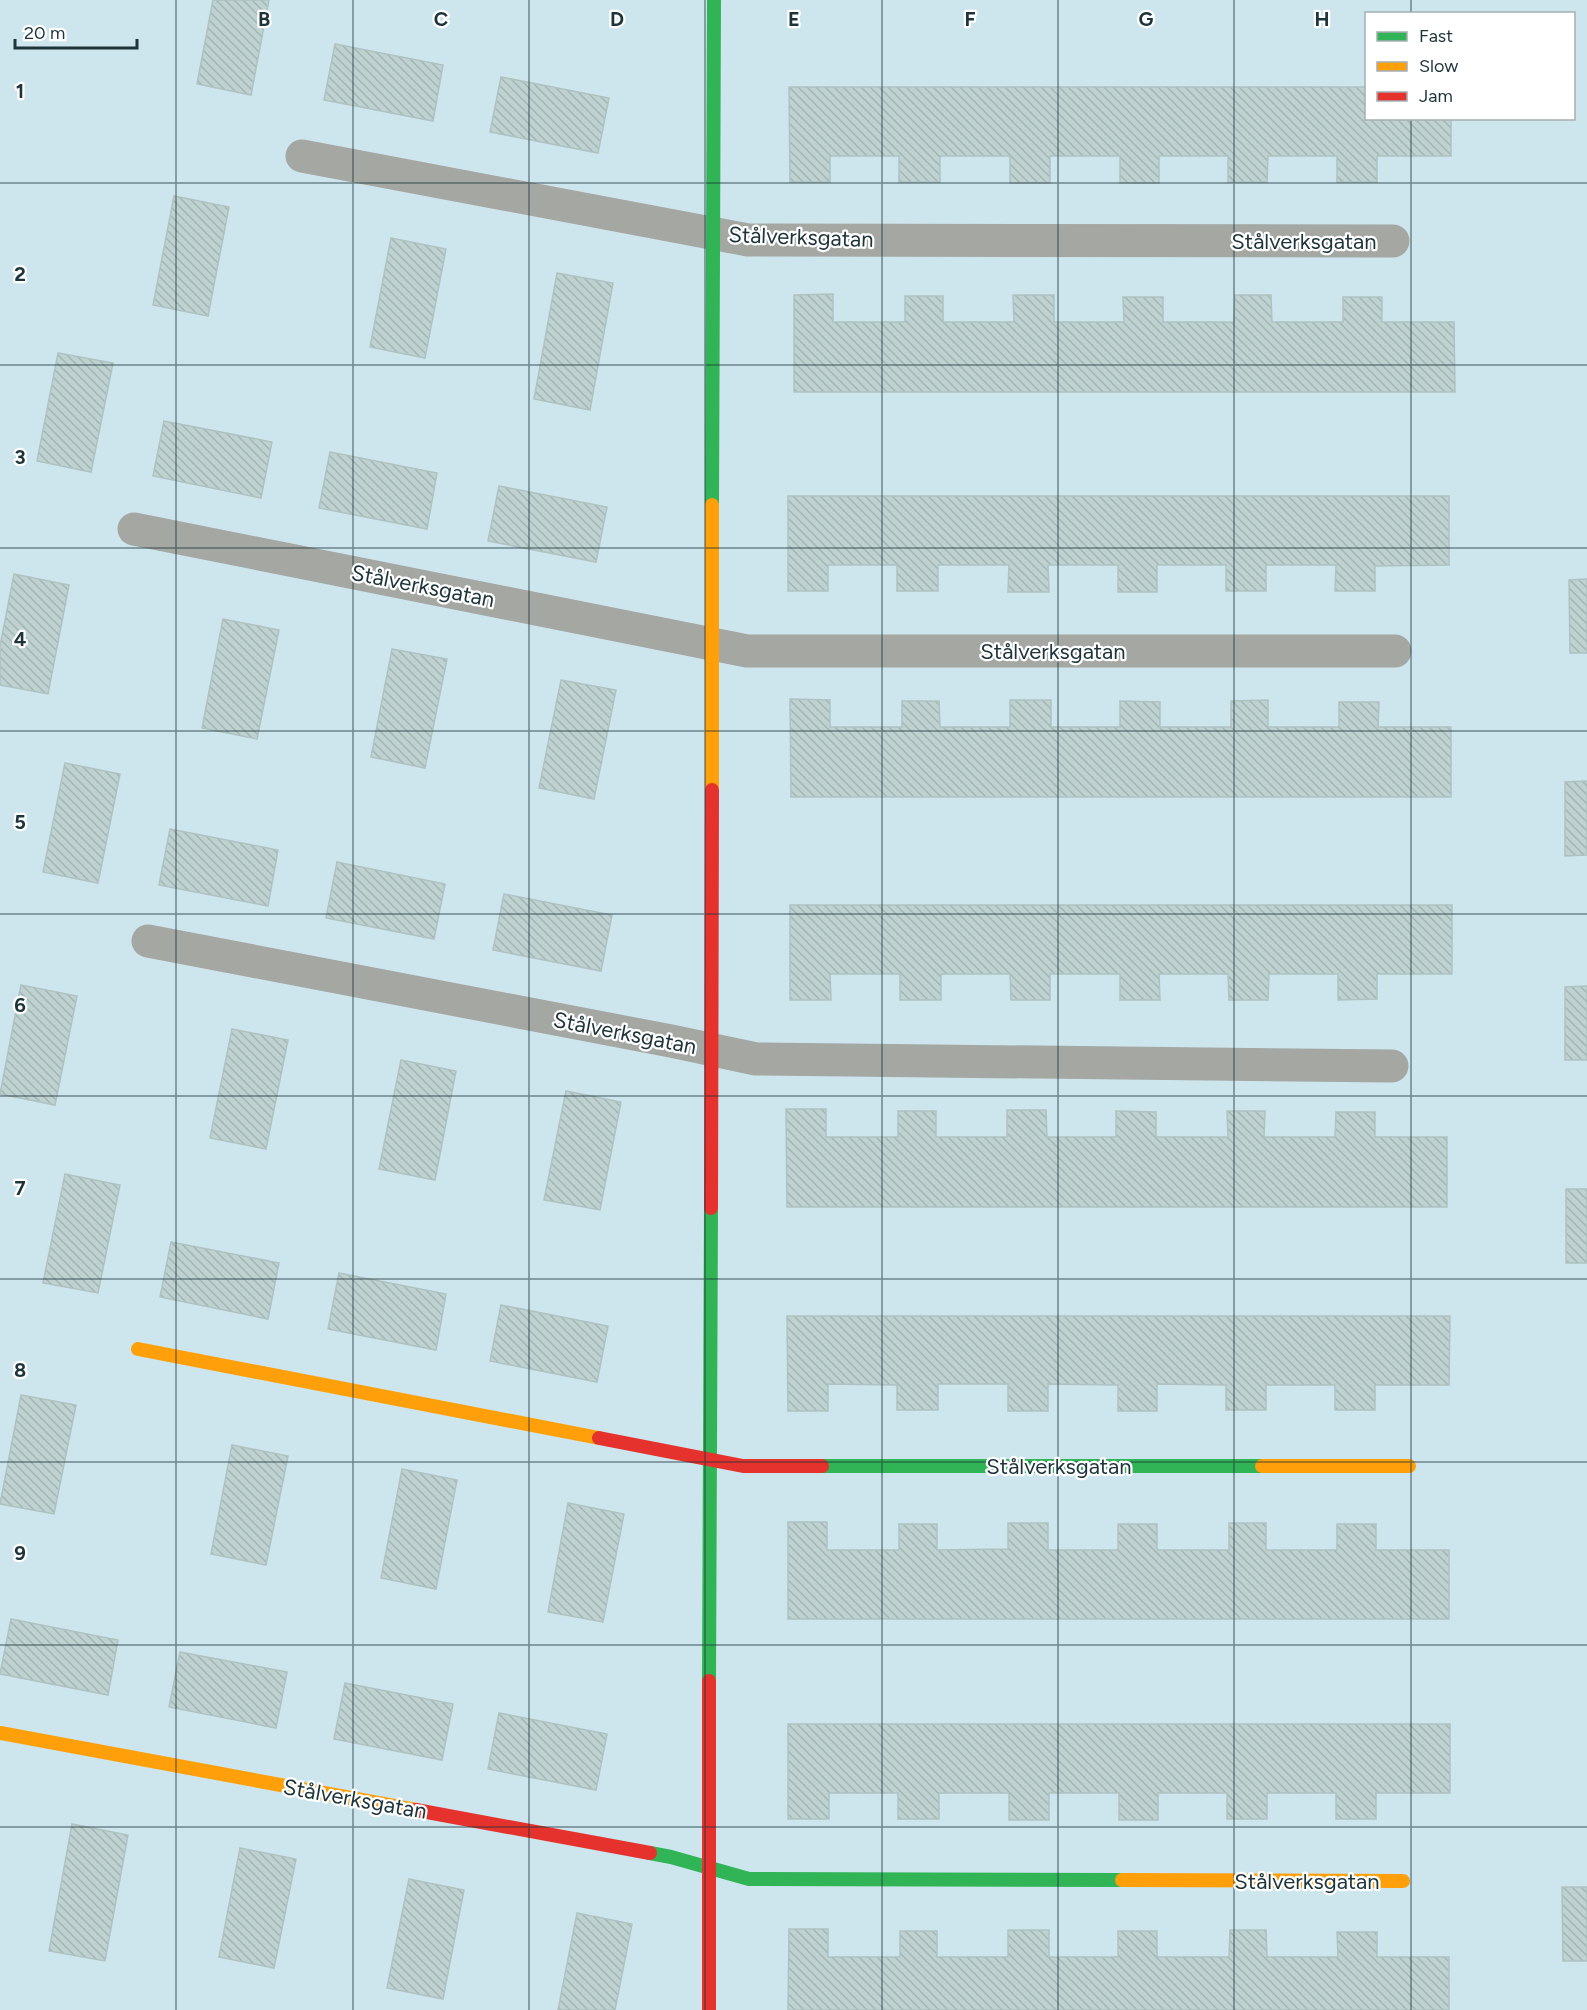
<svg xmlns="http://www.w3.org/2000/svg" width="1587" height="2010" viewBox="0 0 1587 2010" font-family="Figtree,sans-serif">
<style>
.building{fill:url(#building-back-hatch);stroke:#afc2c1;stroke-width:1.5}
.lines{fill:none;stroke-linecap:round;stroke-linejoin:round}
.street{stroke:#a4a7a2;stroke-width:33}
.fast{stroke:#30b455;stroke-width:14}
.slow{stroke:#ff9f0a;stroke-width:14}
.jam{stroke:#e5322d;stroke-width:14}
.grid{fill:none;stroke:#1e343b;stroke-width:1.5;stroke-opacity:0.55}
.labels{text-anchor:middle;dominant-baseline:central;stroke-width:4.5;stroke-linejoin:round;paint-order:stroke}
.street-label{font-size:22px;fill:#1e343b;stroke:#fff}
.grid-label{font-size:20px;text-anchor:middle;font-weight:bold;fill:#1e343b;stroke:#fff;stroke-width:4.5;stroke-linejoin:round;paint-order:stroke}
</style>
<defs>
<pattern id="building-back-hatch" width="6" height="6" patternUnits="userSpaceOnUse" patternTransform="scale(1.5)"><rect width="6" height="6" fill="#bed3d1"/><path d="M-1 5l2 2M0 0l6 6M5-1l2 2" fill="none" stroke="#a3b6b4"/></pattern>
</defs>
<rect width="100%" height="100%" fill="#cde5ed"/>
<path class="building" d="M213 0H269L251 95 197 84Z
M335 44 443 65 433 121 324 100Z
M501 77 609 98 598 153 490 132Z
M789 87H1366V118H1451V156H1377V182H1337V156H1268L1267 182H1228V156H1159V183H1120V156H1050V183H1010V156H940V182H899V156H830V182H790Z
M174 196 229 207 208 316 153 305Z
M391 238 446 249 425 358 370 347Z
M557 273 613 283 590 410 534 399Z
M833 294V322H905V296H943V322H1014L1013 295H1054V322H1124L1123 297H1163V322H1234L1235 295H1271L1272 322H1343V297H1382V322H1454L1455 392H794V295Z
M58 353 113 363 91 472 37 461Z
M164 421 272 442 261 498 153 476Z
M330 452 437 473 427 529 319 508Z
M499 486 607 507 596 562 488 541Z
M788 496H1449V565L1375 566V591H1335L1336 565H1266V591H1226V565H1157V592H1118V565H1048L1049 592H1008L1009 565H938V591H897V565H828V591H788Z
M14 574 69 585 48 694 0 685V646Z
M1587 579V653H1570L1569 580Z
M223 619 279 630 257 739 202 728Z
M392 649 447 659 425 768 371 757Z
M561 680 616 690 594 799 539 788Z
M790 699 830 700V727H902V701H939L940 727H1010V700H1051V727H1120V701L1160 702V727H1231V701L1268 700V727H1339V702H1379L1378 727H1451V797H791Z
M65 763 120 774 98 883 43 872Z
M1587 781V855L1565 856V782Z
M170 829 278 850 268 906 159 885Z
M337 862 445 884 434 939 326 918Z
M504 894 612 915 601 971 493 950Z
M790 905H1452V974H1377V999L1338 1000V974H1269L1268 1000H1229L1228 974H1159L1160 1000H1120V974H1050V1000H1011L1010 974H941V1000H900V974H830L831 1000H790Z
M21 985 77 996 55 1105 0 1094Z
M1587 986V1060H1565V987Z
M232 1029 288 1040 266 1149 210 1138Z
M401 1060 456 1071 435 1180 379 1169Z
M566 1091 621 1102 600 1210 544 1200Z
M786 1109H826V1137H898V1111H936V1137H1007V1110H1046L1047 1137H1116V1111L1156 1112V1137H1228L1227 1111H1265L1264 1137H1335L1336 1112H1375V1137H1447V1207H787Z
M65 1174 120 1185 98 1293 43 1283Z
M1566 1189H1587V1263H1566Z
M171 1242 279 1263 268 1319 160 1297Z
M339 1273 446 1294 436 1350 328 1329Z
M501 1305 608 1326 597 1382 490 1361Z
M787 1316H1450L1449 1385H1375V1410H1335V1385H1266V1410H1226V1385L1157 1384V1411H1118V1385L1048 1384V1411H1008V1384H938V1410H897V1385L828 1384V1411H788Z
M21 1395 76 1405 54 1514 0 1504Z
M232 1445 288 1456 266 1565 211 1554Z
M402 1469 457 1480 436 1589 381 1578Z
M568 1503 624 1514 603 1622 548 1612Z
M788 1522H827V1550H899V1524H937V1550L1008 1549V1523H1048V1550H1118V1524H1157V1550H1229V1523H1266V1550H1337V1524H1376V1550H1449V1619H788Z
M11 1619 118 1640 108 1695 0 1674Z
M180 1652 287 1672 276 1728 169 1707Z
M345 1683 453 1704 442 1760 334 1739Z
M499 1713 607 1734 596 1790 488 1769Z
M788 1724H1450V1793H1376V1819H1336V1793H1267V1819H1227V1793H1158V1820H1119V1793H1049V1820H1009V1793H939V1819H898V1793H829V1819H788Z
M72 1824 128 1835 105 1961 49 1951Z
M240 1848 296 1859 274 1968 219 1957Z
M409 1879 464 1890 443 1999 387 1988Z
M1562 1887H1587V1961H1563Z
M577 1913 632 1924 615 2010H558Z
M789 1929H828V1957H900V1931H937V1957H1008V1930H1049V1957H1118V1931H1157V1957H1229L1230 1930H1266L1267 1957H1338L1337 1932H1377V1957H1449V2010H788Z"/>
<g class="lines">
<path class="street" d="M302 156 748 240 1393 241
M134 529 747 651H1395
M148 941 671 1041 756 1059 1392 1066"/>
<path class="fast" d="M712 505 714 0
M822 1466H1262
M709 1681 711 1208
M650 1853 671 1857 749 1879 1122 1880"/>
<path class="slow" d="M712 790V505
M138 1349 599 1438
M1262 1466H1409
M0 1733 416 1810
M1122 1880 1403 1881"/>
<path class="jam" d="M711 1208 712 790
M599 1438 743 1466H822
M709 1681V2010
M416 1810 650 1853"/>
</g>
<path class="grid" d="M176 0V2010M353 0V2010M529 0V2010M705 0V2010M882 0V2010M1058 0V2010M1234 0V2010M1411 0V14M1411 118V2010M0 183H1587M0 365H1587M0 548H1587M0 731H1587M0 914H1587M0 1096H1587M0 1279H1587M0 1462H1587M0 1645H1587M0 1827H1587"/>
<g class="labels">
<g class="street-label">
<text transform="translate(801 237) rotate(2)">Stålverksgatan</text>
<text x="1304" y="241">Stålverksgatan</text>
<text transform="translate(423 586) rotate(11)">Stålverksgatan</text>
<text x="1053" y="651">Stålverksgatan</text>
<text transform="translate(625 1033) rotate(11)">Stålverksgatan</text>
<text x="1059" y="1466">Stålverksgatan</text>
<text transform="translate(355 1799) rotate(10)">Stålverksgatan</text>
<text x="1307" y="1881">Stålverksgatan</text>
</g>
</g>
<g class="grid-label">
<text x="264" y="26">B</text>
<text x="441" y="26">C</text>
<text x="617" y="26">D</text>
<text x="794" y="26">E</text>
<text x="970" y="26">F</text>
<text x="1146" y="26">G</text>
<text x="1322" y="26">H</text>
<text x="20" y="98">1</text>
<text x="20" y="281">2</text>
<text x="20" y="464">3</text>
<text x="20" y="646">4</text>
<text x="20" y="829">5</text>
<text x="20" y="1012">6</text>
<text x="20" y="1195">7</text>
<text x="20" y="1377">8</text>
<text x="20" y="1560">9</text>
</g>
<rect x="1365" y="12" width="210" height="108" fill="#ffffff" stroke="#a5aeb1" stroke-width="1.5"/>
<rect x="1377" y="32" width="30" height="9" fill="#30b455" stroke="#a5aeb1" stroke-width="1.5"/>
<text x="1419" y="42" font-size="18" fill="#1e343b">Fast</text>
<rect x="1377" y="62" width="30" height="9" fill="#ff9f0a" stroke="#a5aeb1" stroke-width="1.5"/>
<text x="1419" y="72" font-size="18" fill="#1e343b">Slow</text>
<rect x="1377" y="92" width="30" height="9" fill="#e5322d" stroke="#a5aeb1" stroke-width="1.5"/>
<text x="1419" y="102" font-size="18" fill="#1e343b">Jam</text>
<path d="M15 39v9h122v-9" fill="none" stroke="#1e343b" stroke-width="3"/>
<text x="24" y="39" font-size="18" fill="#1e343b" stroke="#ffffff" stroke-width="4.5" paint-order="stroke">20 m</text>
</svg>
